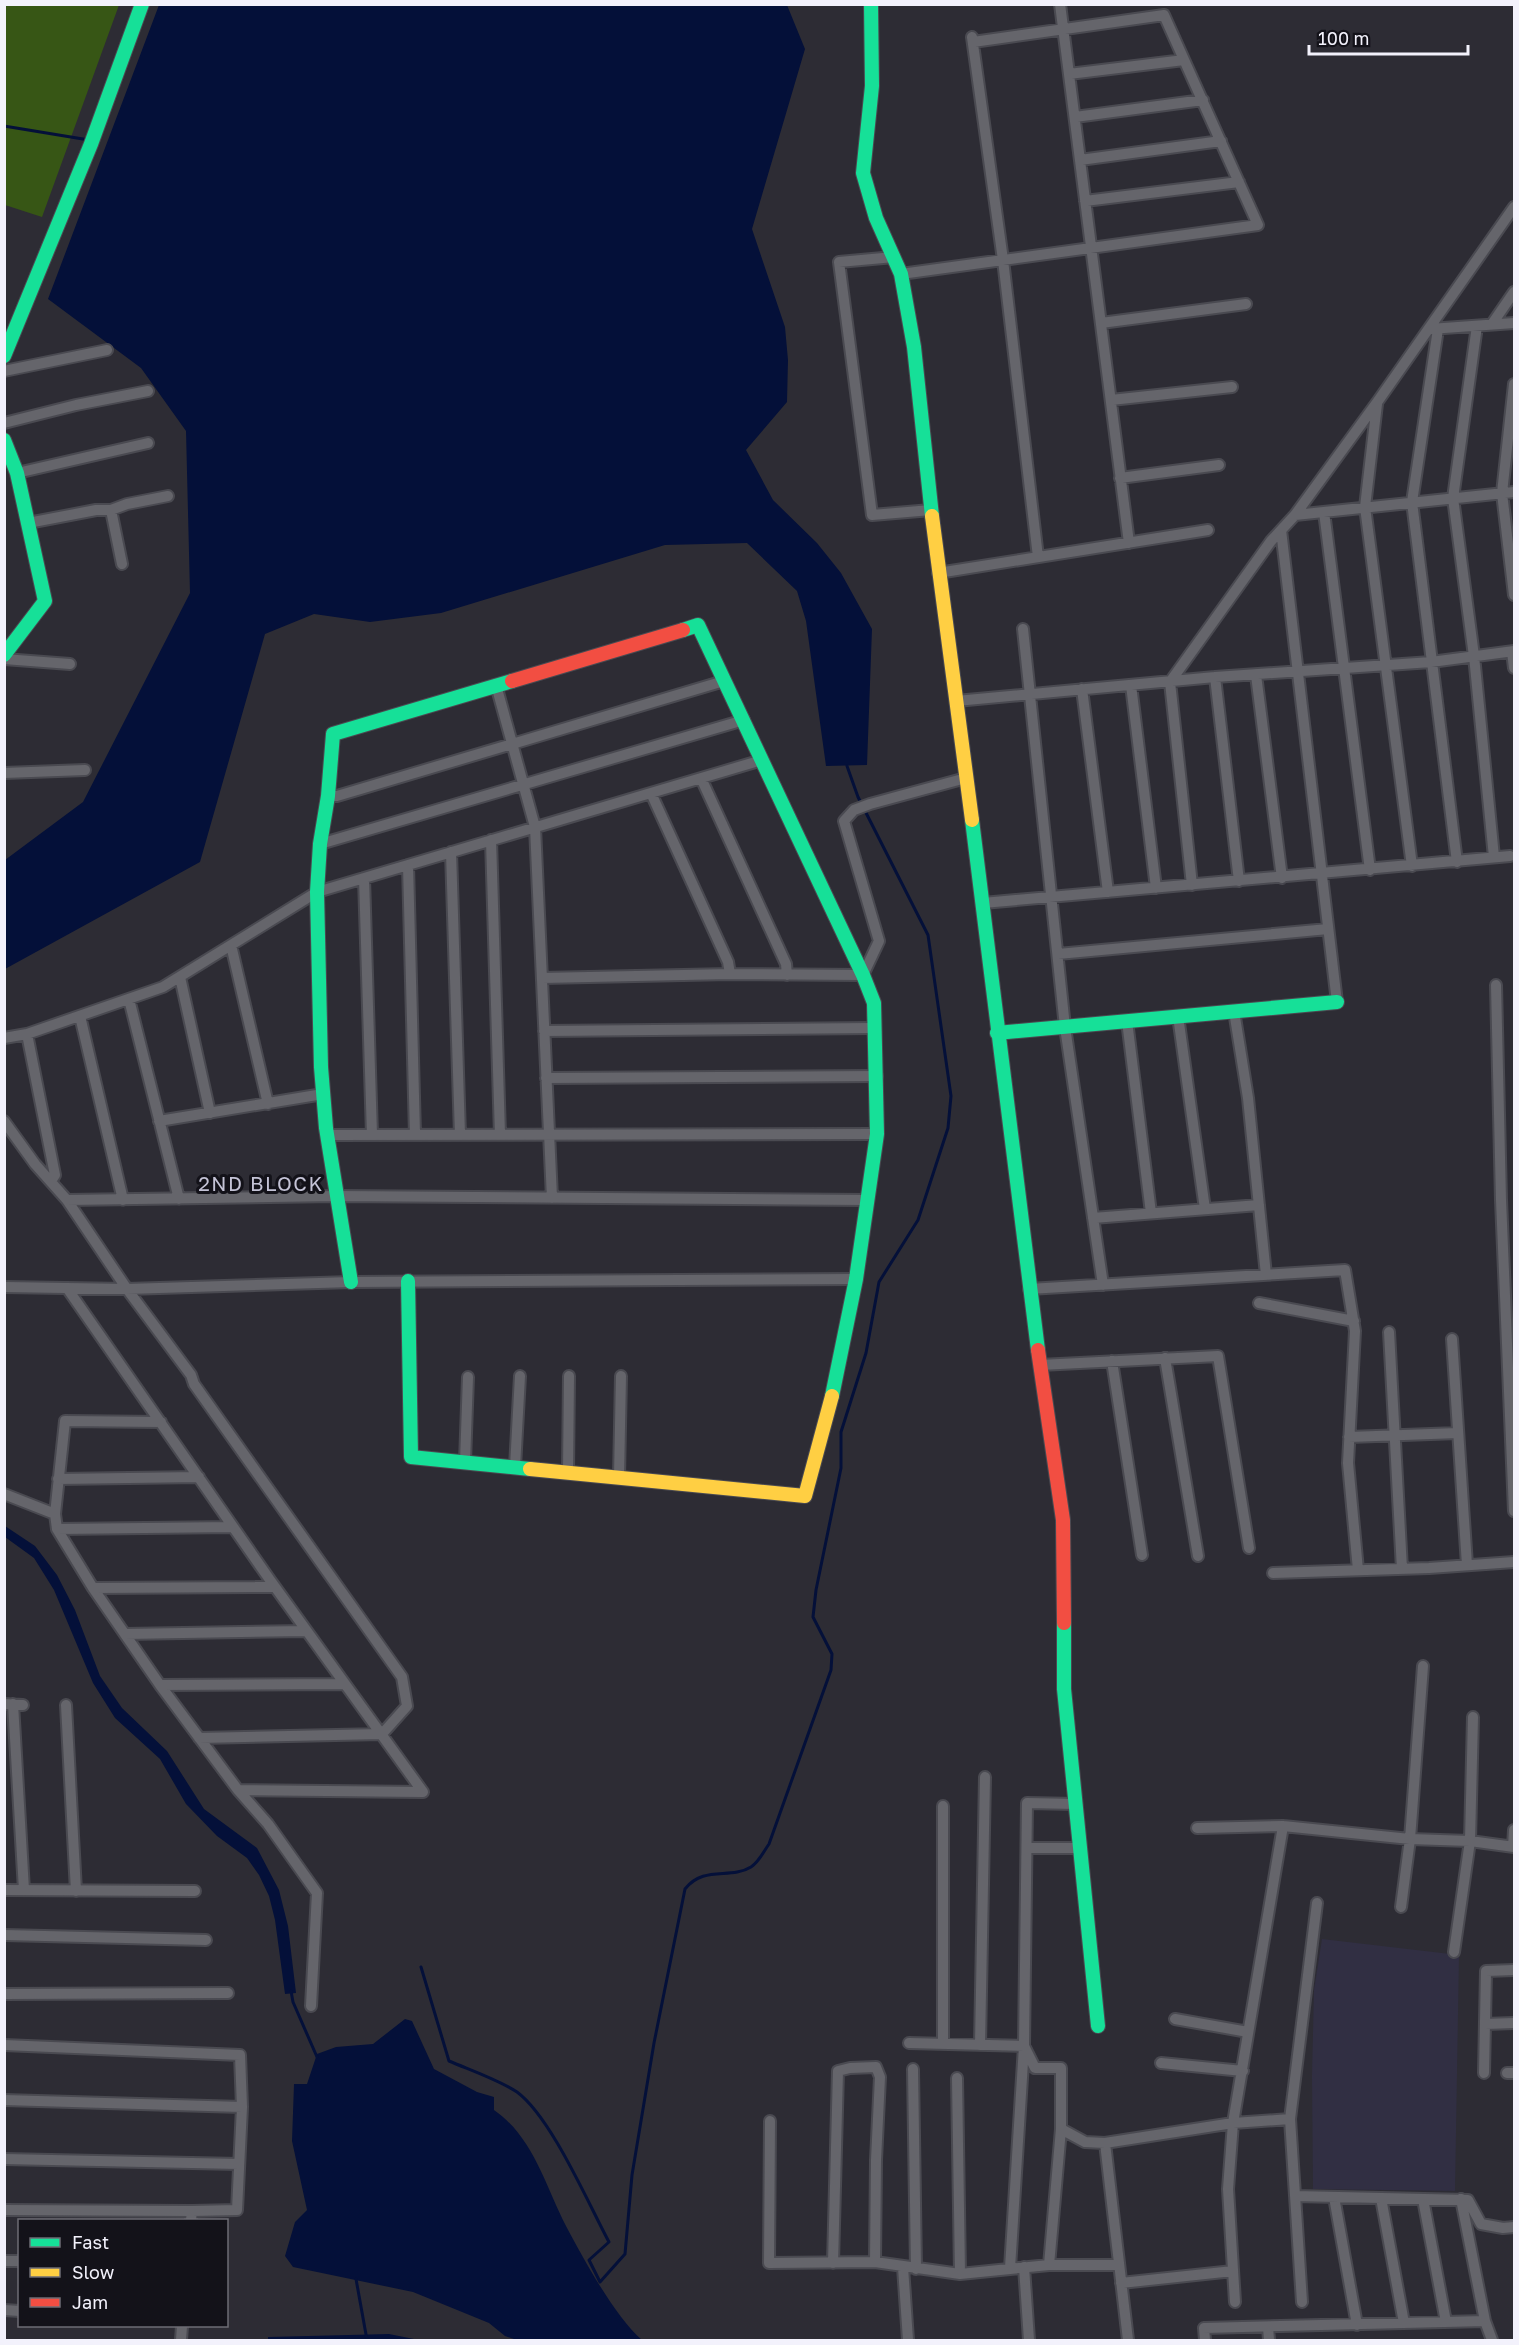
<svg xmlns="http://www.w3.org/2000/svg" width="1519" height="2345" viewBox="0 0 1519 2345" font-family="'Golos Text',sans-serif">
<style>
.built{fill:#312f43}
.green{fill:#375615}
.water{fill:#041039}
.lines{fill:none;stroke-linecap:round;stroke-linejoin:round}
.stream{stroke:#041039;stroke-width:3}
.street-casing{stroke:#4a4a51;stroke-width:14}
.fast-casing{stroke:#4a4a51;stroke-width:16}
.slow-casing{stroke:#4a4a51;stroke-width:16}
.jam-casing{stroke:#4a4a51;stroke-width:16}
.street{stroke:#65656b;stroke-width:10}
.fast{stroke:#16e098;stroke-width:14}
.slow{stroke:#ffcf43;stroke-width:14}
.jam{stroke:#f24e42;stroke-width:14}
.labels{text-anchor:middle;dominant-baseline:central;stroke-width:6;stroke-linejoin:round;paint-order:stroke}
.quarter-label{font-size:20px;letter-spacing:1.5px;fill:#c4c3d6;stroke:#131219}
</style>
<rect width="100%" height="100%" fill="#2d2c34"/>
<path class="built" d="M1322 1939 1459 1955 1455 2191 1313 2189 1312 2076 1314 1990Z"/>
<path class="green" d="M5 4 119 5 42 217 5 205Z"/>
<path class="water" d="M159 5H787L805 49 752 229 785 327 788 360 787 402 746 450 773 500 817 543 841 573 872 629 867 765 826 766 806 621 797 591 747 543 665 545 441 613 370 622 314 614 265 634 200 862 5 969V860L83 802 190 593 186 431 141 368 48 299Z
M5 1526 35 1546 57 1575 75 1610 100 1676 122 1708 167 1751 204 1809 257 1848 279 1890 288 1926 296 1993 285 1994 275 1920 269 1896 259 1875 247 1858 217 1836 186 1804 160 1759 115 1718 93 1683 54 1590 34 1558 5 1537Z
M405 2019 412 2021 434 2069 477 2092 494 2097V2110C533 2137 545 2185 566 2226 583 2258 615 2317 642 2340H517L505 2336 489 2323 413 2292 293 2267 285 2256 295 2222 307 2210 292 2141 294 2084H307L317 2054 336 2047 373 2044Z
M389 2334 419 2340H268V2337Z"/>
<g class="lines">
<path class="stream" d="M4 126 89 140
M421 1967 449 2061C470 2070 499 2080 517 2092 551 2117 588 2203 609 2242L589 2260 600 2282 625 2254 632 2175 654 2043 685 1889C704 1865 730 1880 751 1867 759 1862 764 1851 769 1844L831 1670 832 1654 813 1617 816 1590 841 1468V1432L866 1353 879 1282 918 1220 948 1128 951 1096 928 935 858 797 847 766
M291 1991 293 2002 317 2057
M356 2279 367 2340"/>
<g class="street-casing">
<path id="street" d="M1060 4 1129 543
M972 37 1003 260 1038 557
M1069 74 1184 60
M1075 117 1203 100
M1080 160 1221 141
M1085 201 1239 182
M894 257 839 262 872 515 931 510
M901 274 1258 225 1164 15 973 42
M1101 323 1246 304
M1492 324 1514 292
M1477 326 1453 498 1474 656 1494 857
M1430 329 1514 323
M1438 329 1412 502 1457 862
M4 371 107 350
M1514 384 1502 493 1514 595
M1111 400 1232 387
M1377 404 1365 507 1412 866
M4 423 76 405 148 391
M17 473 148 443
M1120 478 1219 465
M111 510 122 564
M1324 512 1370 870
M1295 515 1514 492
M28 523 96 510H111L127 504 168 496
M1281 530 1337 1002
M938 573 1208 530
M1023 629 1065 1027 1103 1285
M1512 652 1514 668
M4 659 70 664
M1256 675 1282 878
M1215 677 1239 881
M496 685 535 827 552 1198
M1131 685 1156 888
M1082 689 1108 892
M956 701 1215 677 1431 662 1514 651
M4 773 85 770
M701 778 786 964 787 975
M651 793 728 962 730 974
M328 796H337L724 681
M491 840 500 1135
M320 844 744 720
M451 852 460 1135
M408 865 415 1135
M364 878 372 1135
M1192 885 1170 682 1271 541 1295 515 1378 401 1514 207
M983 903 1510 856
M231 945 268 1104
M1058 954 1328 929
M180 977 210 1113
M542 978 730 974 863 975 879 941 844 821 854 810 870 804 966 778
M1496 985 1501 1200 1514 1511
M129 999 179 1199
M1234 1011 1248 1098 1266 1275
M80 1016 123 1200
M1178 1016 1205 1209
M1127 1021 1151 1213
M544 1031 874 1028
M27 1034 55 1175 51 1181
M4 1038 27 1034 163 987 317 892 762 760
M546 1078 877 1076
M4 1121 35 1164 67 1200 127 1289 191 1375 194 1384 402 1677 407 1706 382 1734 199 1738
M159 1121 323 1094
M327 1135 877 1134
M67 1200 335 1196 867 1200
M1093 1218 1259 1205
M4 1287 127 1289 351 1282 856 1279
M67 1288 270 1580 423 1792
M1029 1289 1345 1270 1355 1331 1348 1463 1358 1570
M1259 1303 1354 1321
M1389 1332 1402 1569
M1452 1339 1467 1565
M1165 1358 1198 1556
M1112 1361 1142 1555
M1040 1365 1218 1356 1249 1548
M1349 1437 1458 1433
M465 1462 468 1377
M515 1467 520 1376
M568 1472 569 1376
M619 1477 621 1376
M58 1479 199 1477
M4 1494 55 1514 57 1529 93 1588 160 1685 238 1790 268 1824 317 1893 311 2006
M55 1514 65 1421 161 1422
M57 1529 233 1527
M1273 1573 1429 1568 1514 1562
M93 1588 275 1587
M125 1634 306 1631
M160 1685 345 1684
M4 1704 23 1705
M13 1704 24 1890
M66 1705 76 1891
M238 1790 423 1792
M943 1806V2044
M1197 1828 1283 1826 1410 1839 1470 1841 1514 1847
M1513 1847 1514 1830
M1027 1848H1080
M4 1890 195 1891
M1401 1907 1410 1839 1423 1666
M4 1935 206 1940
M1454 1952 1470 1841 1473 1717
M4 1994 228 1993
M1175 2019 1248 2032
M1485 2024 1514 2023
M909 2043 1024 2046 1035 2068H1061V2129L1085 2142 1105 2143 1233 2123 1290 2119
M4 2045 240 2055 242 2107 237 2210 192 2211 191 2220
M980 2045 985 1777
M1161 2063 1243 2071
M913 2069 916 2269
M1484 2073 1486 1971 1514 1970
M1507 2073H1514
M957 2078 960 2274
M4 2100 242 2107
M770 2121 769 2263 875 2262 960 2274 1049 2265H1119
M1105 2143 1128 2340
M4 2159 239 2164
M1295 2196 1468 2200 1481 2224 1503 2228 1514 2227
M1334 2197 1357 2325
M1381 2198 1404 2323
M1423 2199 1446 2322
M1461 2199 1485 2321 1492 2340
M4 2210 192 2211
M4 2261H20
M833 2263 838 2071 850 2068 876 2067 880 2077 876 2160 875 2262
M1049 2265 1061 2129
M903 2267 908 2340
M1024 2267 1029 2340
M1010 2268 1024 2046 1027 1803 1076 1804
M1121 2283 1233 2271
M1235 2302 1228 2189 1233 2123 1283 1826
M1302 2302 1290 2119 1317 1903
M4 2310 20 2311
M1268 2327 1269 2340
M181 2340 182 2326
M1205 2340 1204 2328 1485 2321"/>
</g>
<g class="fast-casing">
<path id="fast" d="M871 4 872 86 863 173 876 218 901 274 914 347 932 516
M4 356 91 144 142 4
M4 440 17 473 45 601 4 655
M683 630 698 625 863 975 874 1003 877 1134 856 1279 832 1396
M972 820 1038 1350
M997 1033 1337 1002
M408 1281 411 1457 530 1469
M351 1282 326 1128 321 1067 317 892 320 844 328 796 333 734 512 681
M1064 1623V1689L1098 2026"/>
</g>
<g class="slow-casing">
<path id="slow" d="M932 516 972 820
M530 1469 805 1496 832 1396"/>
</g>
<g class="jam-casing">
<path id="jam" d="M512 681 683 630
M1038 1350 1063 1520 1064 1623"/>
</g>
<use href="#street" class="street"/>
<use href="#fast" class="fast"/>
<use href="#slow" class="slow"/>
<use href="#jam" class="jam"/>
</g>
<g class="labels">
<g class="quarter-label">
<text x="261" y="1183">2ND BLOCK</text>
</g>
</g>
<rect width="1519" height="2345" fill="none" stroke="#f3f2fc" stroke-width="12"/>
<rect x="18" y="2219" width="210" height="108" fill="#131219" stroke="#6d6c74" stroke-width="1.5"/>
<rect x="30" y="2238" width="30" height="9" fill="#16e098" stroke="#6d6c74" stroke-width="1.5"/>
<text x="72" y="2249" font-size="18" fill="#f3f2fc">Fast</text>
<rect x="30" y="2268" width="30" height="9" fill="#ffcf43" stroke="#6d6c74" stroke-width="1.5"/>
<text x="72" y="2279" font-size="18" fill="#f3f2fc">Slow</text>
<rect x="30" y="2298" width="30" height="9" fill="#f24e42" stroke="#6d6c74" stroke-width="1.5"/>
<text x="72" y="2309" font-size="18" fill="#f3f2fc">Jam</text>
<path d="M1309 45v9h159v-9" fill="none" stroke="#f3f2fc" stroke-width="3"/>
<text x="1318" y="45" font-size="18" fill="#f3f2fc" stroke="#131219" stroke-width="4.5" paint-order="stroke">100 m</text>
</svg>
